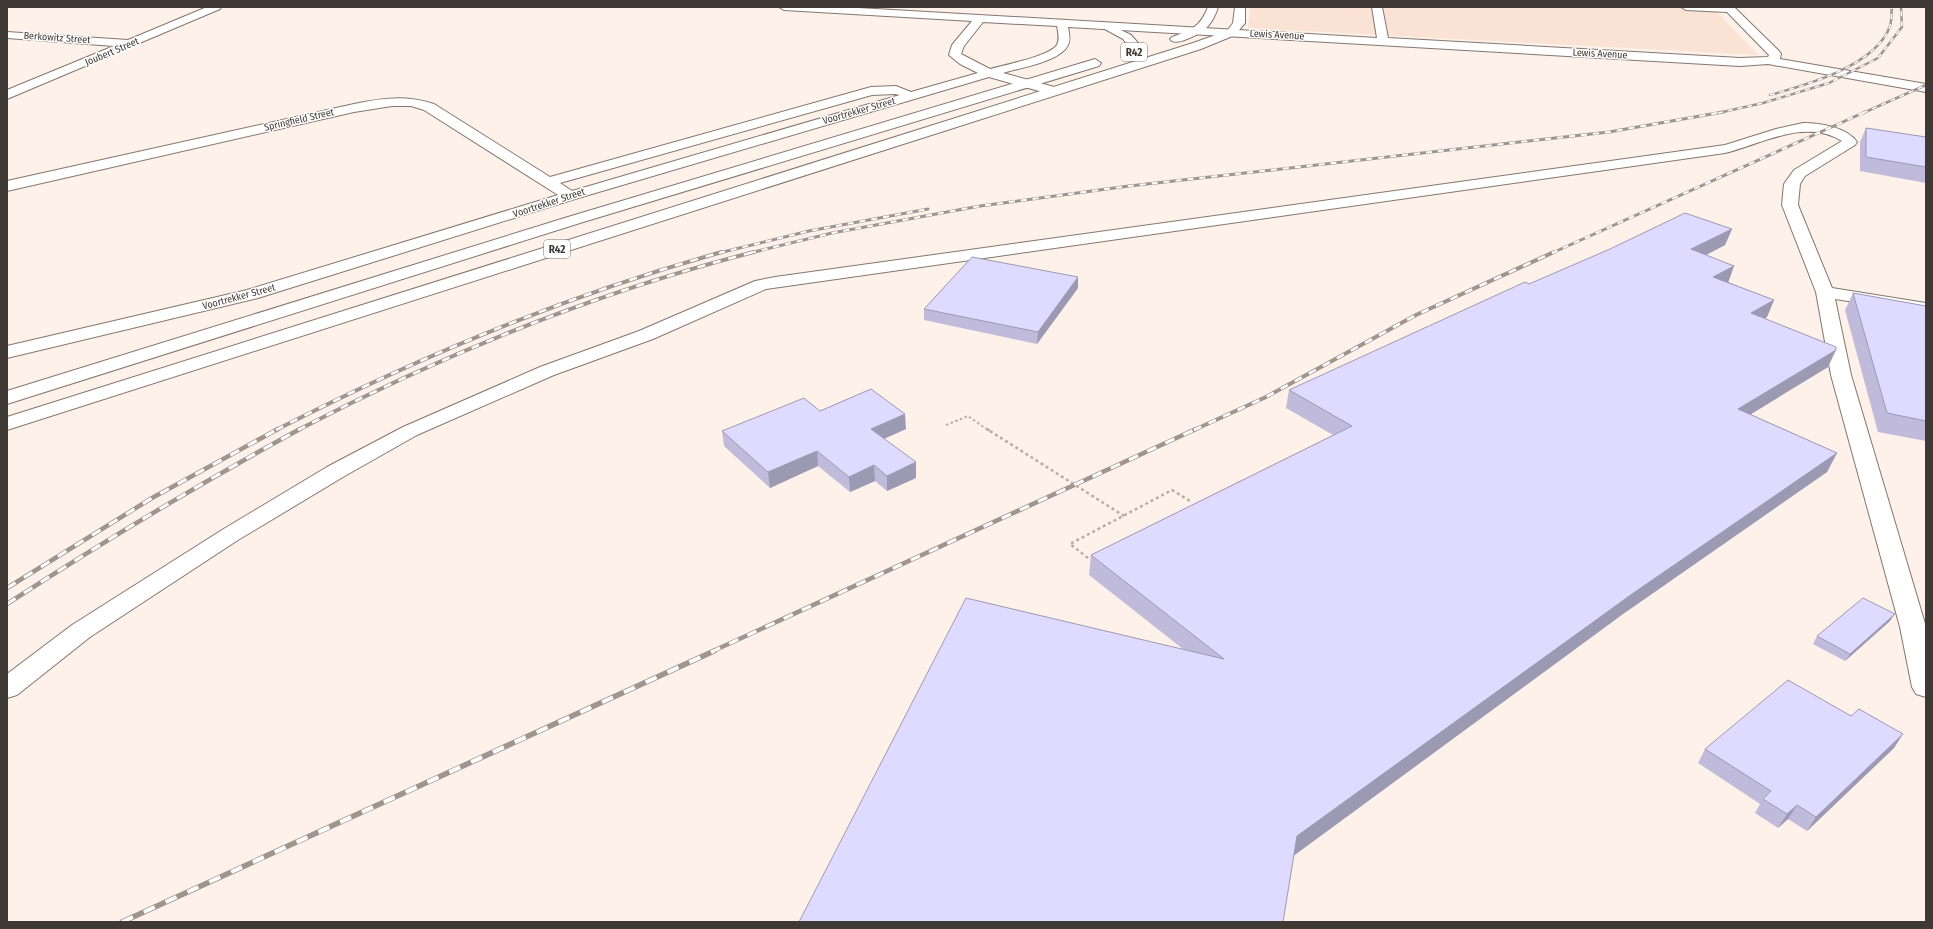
<svg xmlns="http://www.w3.org/2000/svg" width="1933" height="929" viewBox="0 0 1933 929" font-family="'Fira Sans Condensed',sans-serif">
<style>
.built{fill:#fae2d4}
.lines{fill:none;stroke-linecap:round;stroke-linejoin:round}
.minor-casing{stroke:#84766d;stroke-width:2}
.major-casing{stroke:#84766d;stroke-width:2}
.path-far1{stroke:#b7ada6;stroke-width:2;stroke-dasharray:2.5 2.5;stroke-linecap:butt}
.path{stroke:#b7ada6;stroke-width:2.5;stroke-dasharray:3 3;stroke-linecap:butt}
.minor{fill:#fff;fill-rule:evenodd}
.major{fill:#fff;fill-rule:evenodd}
.rail-far4-casing{stroke:#9e958f;stroke-width:2.5}
.rail-far3-casing{stroke:#9e958f;stroke-width:3}
.rail-far2-casing{stroke:#9e958f;stroke-width:4}
.rail-far1-casing{stroke:#9e958f;stroke-width:4.5}
.rail-casing{stroke:#9e958f;stroke-width:5.5}
.rail-far4{stroke:#fff;stroke-width:1.5;stroke-dasharray:5;stroke-linecap:butt}
.rail-far3{stroke:#fff;stroke-width:2;stroke-dasharray:6;stroke-linecap:butt}
.rail-far2{stroke:#fff;stroke-width:2.5;stroke-dasharray:8;stroke-linecap:butt}
.rail-far1{stroke:#fff;stroke-width:3;stroke-dasharray:10;stroke-linecap:butt}
.rail{stroke:#fff;stroke-width:4;stroke-dasharray:12;stroke-linecap:butt}
.path-bridge{stroke:#b7ada6;stroke-width:2.5;stroke-dasharray:3 3;stroke-linecap:butt}
.wall{fill:#c0bbdb}
.shaded-wall{fill:#9c99b2}
.building{fill:#dfdaff;stroke:#9c99b2}
.labels{text-anchor:middle;dominant-baseline:central;stroke-width:3;stroke-linejoin:round;paint-order:stroke}
.far-street-label{font-size:10px;fill:#3f3935;stroke:#fff}
.shield{fill:#fff;stroke:#797472;stroke-width:1}
.shield-label{font-size:11px;font-weight:bold;fill:#3f3935}
</style>
<rect width="100%" height="100%" fill="#fef1e9"/>
<path class="built" d="M1250 7H1712L1758 55 1248 28Z"/>
<g class="lines">
<g class="minor-casing">
<path id="minor" d="M207 7H221L220 9 7 99V90L114 46 7 38V32L128 40Z
M779 7H841L1377 38 1372 7H1382L1388 38 1740 58 1768 57 1769 55 1727 12 1686 10 1681 7H1734L1779 51 1781 54 1780 59 1926 84V92L1768 64 1740 66 1068 27C1069 33 1071 40 1068 45 1060 62 1019 68 1003 73L1058 88 1059 91 1058 94 1053 95 989 77 575 199 258 298 7 358V346L247 290 558 195 424 110 411 106H392L354 112 7 191V181L354 104C382 98 406 95 434 104L550 177 871 87 896 86 911 92 978 73 960 64 949 55 952 45 972 21 784 10ZM983 22 1057 26C1058 32 1060 39 1057 45 1050 56 1004 65 990 69L961 54 964 46ZM895 94 900 95 572 191 560 183 872 95Z
M1803 123C1820 123 1847 127 1857 142L1855 145 1805 176 1800 184 1798 205 1832 288 1926 303V313L1835 299 1851 375 1926 627V697L1916 694 1912 687 1900 627 1831 375 1816 292 1782 205 1784 184 1794 170 1842 141C1805 118 1762 144 1725 153L766 289 653 339 554 375 417 435 343 477 238 540 90 637 17 695 7 698V674L72 625 222 530 327 467 403 427 540 367 639 331 755 281 775 277 1725 145 1776 129Z"/>
</g>
<g class="major-casing">
<path id="major" d="M1208 7H1218C1213 24 1204 33 1187 39 1182 41 1177 43 1172 41L1170 39 1172 37C1192 30 1200 27 1208 7Z
M1235 7H1245V23L1235 35 1201 49 7 430V417L1193 43 1227 31 1233 23Z
M1107 23 1131 35 1145 51 1143 54H1135L1123 39 1103 28 1101 26Z
M1095 59 1101 63 1099 66 580 223 7 404V391L568 217Z"/>
</g>
<path class="path-far1" d="M946 425 968 416 988 430"/>
<path class="path" d="M987 429 990 431
M1088 558 1070 544 1172 490 1190 501"/>
<use href="#minor" class="minor"/>
<use href="#major" class="major"/>
<g class="rail-far4-casing">
<path id="rail-far4" d="M1770 95C1806 85 1876 66 1890 26 1892 20 1891 13 1892 7
M1718 113 1763 103 1829 83 1878 58 1902 27 1901 7
M1863 113 1926 85"/>
</g>
<g class="rail-far3-casing">
<path id="rail-far3" d="M719 253 809 231 928 209
M750 253 832 233 980 206 1129 186 1609 132 1723 112
M1552 253 1865 112"/>
</g>
<g class="rail-far2-casing">
<path id="rail-far2" d="M276 430C418 357 568 295 722 252
M298 430C442 355 597 292 754 252
M1194 430 1266 397 1416 315 1554 252"/>
</g>
<g class="rail-far1-casing">
<path id="rail-far1" d="M7 588 152 498 278 429
M7 604C104 541 199 484 300 429
M711 652 1196 429"/>
</g>
<g class="rail-casing">
<path id="rail" d="M122 922 714 651"/>
</g>
<use href="#rail-far4" class="rail-far4"/>
<use href="#rail-far3" class="rail-far3"/>
<use href="#rail-far2" class="rail-far2"/>
<use href="#rail-far1" class="rail-far1"/>
<use href="#rail" class="rail"/>
<path class="path-bridge" d="M990 431 1124 516"/>
</g>
<path class="wall" d="M1866 128 1926 137V183L1860 171V142Z
M1732 229 1725 245 1706 255 1734 266 1728 282 1774 300 1767 317 1764 319 1828 367 1750 414 1837 453 1827 472 1623 614 1294 855 1183 649 1089 575 1091 555 1333 435 1286 408 1289 390 1529 284Z
M1078 277V288L1037 344 924 320V309Z
M1853 293 1926 306V441L1878 432 1845 310Z
M820 411 906 429 884 439 916 478 887 491 875 481 850 492 818 466 770 488 724 446 722 431Z
M1890 621 1845 661 1813 644 1817 636Z
M1894 748 1807 831 1788 819 1778 828 1755 813 1760 804 1698 763 1705 749Z"/>
<path class="shaded-wall" d="M1732 229 1725 245 1685 266 1691 249Z
M1734 266 1728 283 1713 277Z
M1078 277V288L1037 344 1038 332Z
M1774 300 1767 317 1743 330 1751 313Z
M1836 350 1828 367 1730 427 1738 409Z
M905 414 906 429 872 444 871 429Z
M817 451 818 466 770 488 768 472Z
M1837 453 1827 472 1623 614 1292 857 1297 836 1632 594Z
M916 462V478L887 491V476Z
M874 465 875 481 850 492 849 477Z
M1895 614 1890 621 1845 661 1850 654Z
M1903 734 1894 748 1807 831 1816 817Z
M1797 805 1788 819 1778 828 1787 814Z"/>
<path class="building" d="M1866 128 1926 137V167L1866 157Z
M1685 213 1732 229 1691 249 1734 266 1713 277 1774 300 1751 313 1836 347V350L1738 409 1837 453 1632 594 1297 836 1283 922H799L966 598 1224 659 1091 555 1352 426 1289 390 1525 282 1529 284 1610 249Z
M972 257 1078 277 1038 332 924 309Z
M1853 293 1926 306V421L1887 413Z
M871 389 905 414 871 429 916 462 887 476 874 465 849 477 817 451 768 472 722 431 804 398 820 411Z
M1863 598 1895 614 1850 654 1817 636Z
M1788 680 1851 716 1859 709 1903 734 1816 817 1797 805 1787 814 1763 799 1771 791 1705 749Z"/>
<g class="labels">
<g class="far-street-label">
<text transform="translate(1277 35) rotate(3)">Lewis Avenue</text>
<text transform="translate(57 38) rotate(4)">Berkowitz Street</text>
<text transform="translate(112 52) rotate(-23)">Joubert Street</text>
<text transform="translate(1600 54) rotate(3)">Lewis Avenue</text>
<text transform="translate(859 111) rotate(-16)">Voortrekker Street</text>
<text transform="translate(299 120) rotate(-13)">Springfield Street</text>
<text transform="translate(549 203) rotate(-18)">Voortrekker Street</text>
<text transform="translate(239 297) rotate(-15)">Voortrekker Street</text>
</g>
<g class="shield">
<rect x="1121" y="43" width="26" height="18" rx="3"/>
<rect x="544" y="240" width="26" height="18" rx="3"/>
</g>
<g class="shield-label">
<text x="1134" y="52">R42</text>
<text x="557" y="249">R42</text>
</g>
</g>
<rect width="1933" height="929" fill="none" stroke="#3f3935" stroke-width="16"/>
</svg>
